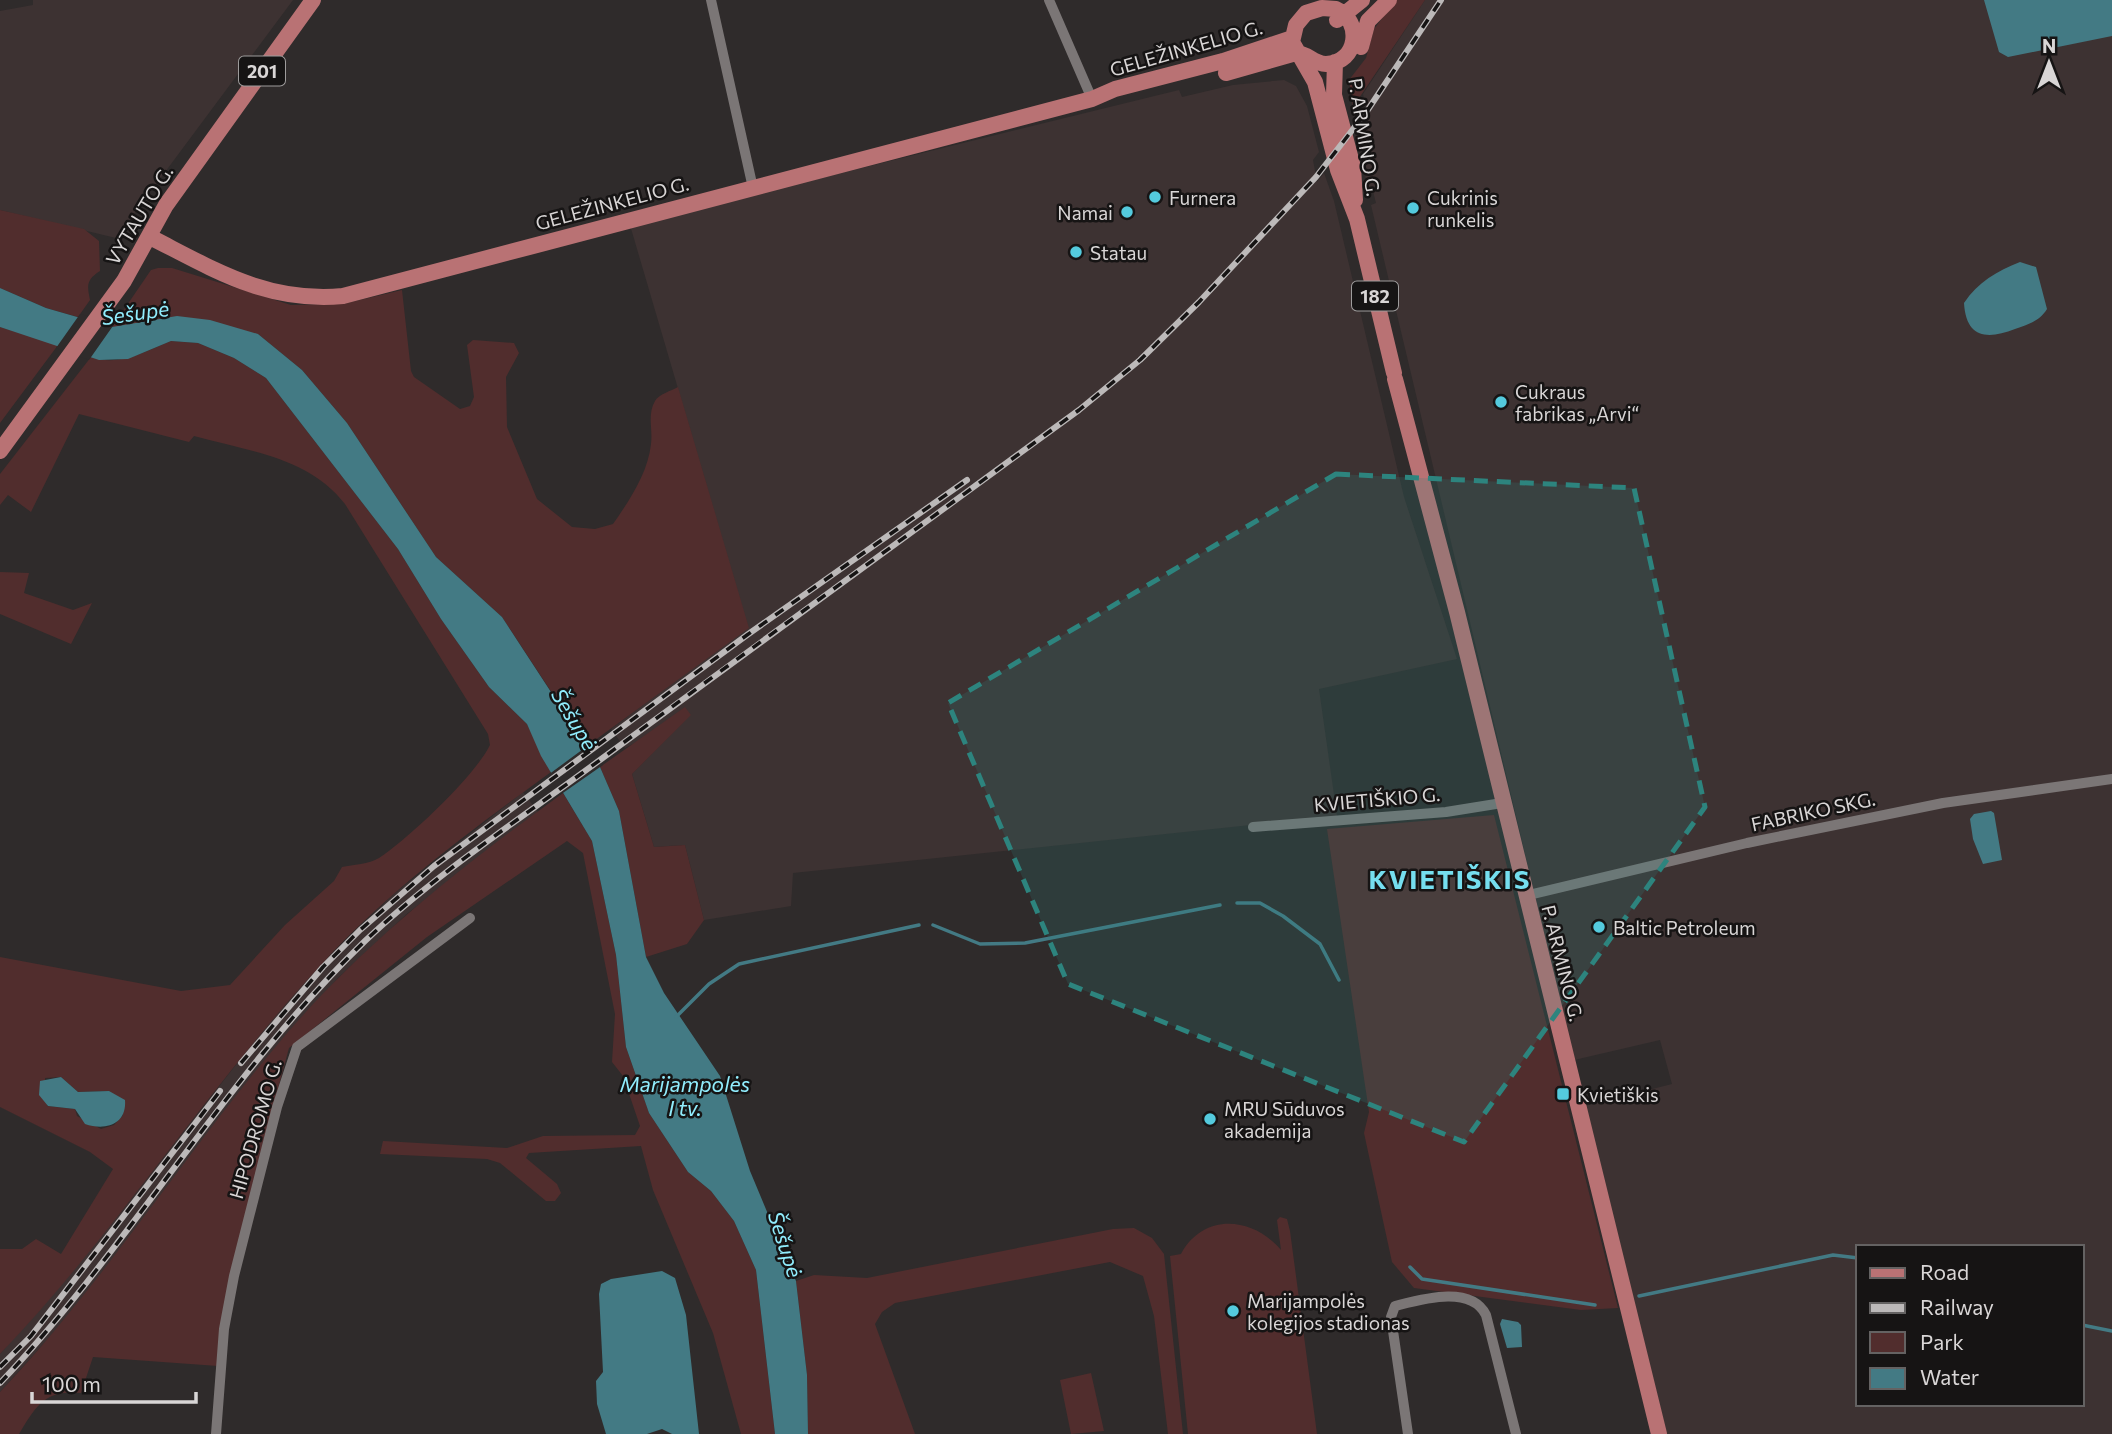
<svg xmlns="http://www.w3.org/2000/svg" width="2112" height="1434" viewBox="0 0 2112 1434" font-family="Commissioner,sans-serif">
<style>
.built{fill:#3d3232;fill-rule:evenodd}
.green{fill:#512d2d;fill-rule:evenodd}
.water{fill:#437a84}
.pier{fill:#2f2b2b}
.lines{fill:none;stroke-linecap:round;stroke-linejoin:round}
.stream{stroke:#437a84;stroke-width:3.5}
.street{stroke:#7b7676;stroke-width:10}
.primary{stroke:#b97274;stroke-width:16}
.rail-casing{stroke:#bcb9b9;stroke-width:6}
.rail{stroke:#161414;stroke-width:3.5;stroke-dasharray:10;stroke-linecap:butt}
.marked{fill:#2d847e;fill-opacity:0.2;stroke:#2d847e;stroke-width:5;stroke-dasharray:14 9;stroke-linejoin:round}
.poi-dot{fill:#54cadd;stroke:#161414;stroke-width:2.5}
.labels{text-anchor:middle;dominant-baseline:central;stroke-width:5;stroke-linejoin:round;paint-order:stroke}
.shield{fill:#161414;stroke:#9e9c9c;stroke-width:2}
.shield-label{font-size:18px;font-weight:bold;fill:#d9d6d6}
.street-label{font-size:19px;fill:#d9d6d6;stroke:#161414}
.poi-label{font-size:19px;fill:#d9d6d6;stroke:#161414;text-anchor:start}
.water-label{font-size:21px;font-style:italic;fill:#91edfd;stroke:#161414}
.district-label{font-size:26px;font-weight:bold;letter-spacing:2px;fill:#75deef;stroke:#161414}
</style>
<rect width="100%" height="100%" fill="#2f2b2b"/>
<path class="built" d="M33 0H293L116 238 0 210V11L33 5Z
M1425 0H2112V1434H1667L1585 1106 1672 1084 1660 1040 1574 1060 1371 205 1376 203 1373 191 1368 192 1358 129 1368 116 1363 94ZM1858 1247H2082V1404H1858Z
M1284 80 1296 86 1307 106 1319 152 1313 160 1317 182 1324 173 1334 201 1404 497 1457 659 1319 689 1337 816 793 873 791 906 704 920 685 845 654 847 632 774 690 715 625 748 611 729 748 627 630 225 1179 90 1182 97 1233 85Z
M523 792 538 812 534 817 408 913 338 978 251 1079 75 1309 0 1392V1354L121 1212 263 1030 321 964 395 893Z"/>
<path class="green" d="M1396 0H1425L1353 107 1349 80 1366 58 1374 29Z
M0 210 84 229 99 241 100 271C86 280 87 285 90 300L78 317 46 308 0 288Z
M158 268H172L291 305 343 304 402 290 411 371 414 377 460 409 470 406 474 397 467 345 473 340 514 343 519 353 506 377 507 427 537 499 572 527 595 529 613 524C629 501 648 473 651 444 653 429 647 415 655 401 659 394 671 391 678 387L749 628 587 746 502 617 436 557 347 423 302 370 258 334 112 327 151 270Z
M0 327 58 345 0 423Z
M171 341 198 343 234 358 266 378 398 549 441 619 489 687 527 724 551 772C470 831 387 892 320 966 206 1089 116 1233 0 1354V1249H22L36 1239 61 1254 113 1169 90 1152 0 1107V957L181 991 230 985 285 925 334 881 342 867C353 865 369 864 379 858 408 839 475 776 490 745L488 734 345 504C309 457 248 451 194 436L189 442 79 414 31 512 8 495 0 505V474L91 357C119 367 146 351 171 341ZM61 1077 78 1092 109 1091 123 1115 114 1125 101 1129 77 1116 75 1109 47 1106 45 1078Z
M0 572 29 573 24 593 73 610 92 603 71 644 0 614Z
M685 707 691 715 632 774 654 847 685 845 704 920 687 944 646 957 619 811 600 767Z
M563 793 592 841 616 955 626 1047 649 1113 688 1172 711 1191 734 1221 756 1270 775 1434H741L713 1333 653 1190 641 1146 529 1153 526 1158 557 1184 561 1193 555 1201H546L500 1163 487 1159 380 1154 383 1141 507 1148 543 1136 635 1135 640 1126 623 1076 612 1062 615 1014 583 853 567 841 427 937 289 1048 261 1151 218 1366 93 1357 81 1393C45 1389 36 1406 19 1434H0V1392C106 1280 188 1149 288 1032 368 940 465 864 563 793Z
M1494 815 1618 1308 1581 1310 1414 1288 1392 1262 1364 1133 1369 1112 1327 829Z
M1280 1217 1287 1219 1290 1231 1317 1434H1188L1170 1256 1181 1254C1204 1212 1253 1217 1281 1250L1277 1220Z
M1134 1228 1152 1238 1164 1254 1183 1434H1168L1154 1316 1143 1276 1110 1262 895 1303 882 1312 875 1324 915 1434H808L807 1375 796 1281 814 1275 867 1278 1113 1229Z
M1091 1373 1104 1431 1071 1434 1060 1380Z"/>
<path class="water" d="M1984 0H2112V36L2008 57 1999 52Z
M2020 262 2036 267 2047 309C2039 322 2028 324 2015 329 1987 340 1966 338 1964 303 1978 282 1997 271 2020 262Z
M0 288 46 308 112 327 177 316 210 320 258 334 302 370 347 423 436 557 502 617 600 767 619 811 646 957 664 993 720 1076 750 1171 796 1281 807 1375 808 1434H775L756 1270 734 1221 711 1191 688 1172 649 1113 626 1047 616 955 592 841 541 756 527 724 489 687 441 619 398 549 266 378 234 358 198 343 171 341 128 359 99 360 0 327Z
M1991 811 1994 813 2002 860 1983 864 1973 839 1970 819 1974 814Z
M61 1077 78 1092 109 1091 125 1100C127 1125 105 1131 85 1124L75 1109 48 1106 39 1095 40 1081Z
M662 1271 675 1278 686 1315 699 1434H672L662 1429 647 1434H606L597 1404 596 1381 603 1372 599 1294 601 1284 611 1279Z
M1502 1319 1518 1322 1521 1325 1522 1347 1507 1348 1500 1324Z"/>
<path class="pier" d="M80 314 115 323 89 360 56 348Z
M590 744 603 765 560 795 548 775Z"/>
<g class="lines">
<path class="stream" d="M1237 903H1260L1283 916 1320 944 1339 980
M933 925 980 944 1025 943 1220 905
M676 1017 709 984 739 964 919 925
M1410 1267 1422 1279 1595 1305
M1639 1296 1833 1255 1858 1258
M2082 1325 2112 1331"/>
<path class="street" d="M711 0 753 188
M1049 0 1092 99
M1253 827 1446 812 1502 803
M1525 896 1747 843 1943 803 2112 779
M216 1434 224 1329 234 1276 277 1107 297 1047 470 918
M1408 1434 1391 1317 1395 1306C1423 1299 1471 1285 1486 1315L1516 1434"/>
<path class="primary" d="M1337 20 1362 0
M1361 47 1368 21 1389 0
M1335 62 1334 95 1353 167 1355 200
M1226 73 1296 53C1308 53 1313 64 1326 64 1358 63 1363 21 1336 9L1322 8 1306 13 1296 25 1292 42 1315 82 1338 170 1357 219 1394 373
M150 237C215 270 267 303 343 296L1092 99 1115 89 1223 61 1292 38
M1395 379 1457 612 1659 1434
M0 451 124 281 166 205 313 0"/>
<g class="rail-casing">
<path id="rail" d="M241 1063 323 967 360 930 434 866 747 635 967 480
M0 1367 31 1336 220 1091
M0 1383C132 1244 227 1074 365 941 435 874 526 815 604 757 762 640 921 526 1079 410L1140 360 1199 302 1316 177 1367 111 1441 0"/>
</g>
<use href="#rail" class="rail"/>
</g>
<path class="marked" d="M1336 474 1634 488 1705 807 1464 1142 1068 984 948 703Z"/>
<g class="poi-dot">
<circle cx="1155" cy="197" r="7"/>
<circle cx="1413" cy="208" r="7"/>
<circle cx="1127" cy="212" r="7"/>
<circle cx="1076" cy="252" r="7"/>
<circle cx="1501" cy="402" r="7"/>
<circle cx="1599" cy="927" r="7"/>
<rect x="1556" y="1087" width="14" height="14" rx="3.5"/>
<circle cx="1210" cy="1119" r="7"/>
<circle cx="1233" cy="1311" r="7"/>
</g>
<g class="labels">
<g class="shield">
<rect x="239" y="56.5" width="46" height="29" rx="5"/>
<rect x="1352" y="281.5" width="46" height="29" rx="5"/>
</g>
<g class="shield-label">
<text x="262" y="71">201</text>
<text x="1375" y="296">182</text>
</g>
<g class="street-label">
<text transform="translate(1186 48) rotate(-16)">GELEŽINKELIO G.</text>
<text transform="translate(1365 137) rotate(81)">P. ARMINO G.</text>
<text transform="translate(612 203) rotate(-15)">GELEŽINKELIO G.</text>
<text transform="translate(139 215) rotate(-59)">VYTAUTO G.</text>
<text transform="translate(1377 799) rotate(-5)">KVIETIŠKIO G.</text>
<text transform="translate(1813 811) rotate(-12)">FABRIKO SKG.</text>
<text transform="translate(1563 963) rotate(76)">P. ARMINO G.</text>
<text transform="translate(255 1129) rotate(-74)">HIPODROMO G.</text>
</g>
<g class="poi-label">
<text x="1169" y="197">Furnera</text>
<text x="1427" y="197">Cukrinis<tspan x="1427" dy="22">runkelis</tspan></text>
<text x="1113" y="212" text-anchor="end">Namai</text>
<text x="1090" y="252">Statau</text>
<text x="1515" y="391">Cukraus<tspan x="1515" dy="22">fabrikas „Arvi“</tspan></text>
<text x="1613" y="927">Baltic Petroleum</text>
<text x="1577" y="1094">Kvietiškis</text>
<text x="1224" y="1108">MRU Sūduvos<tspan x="1224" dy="22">akademija</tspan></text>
<text x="1247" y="1300">Marijampolės<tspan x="1247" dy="22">kolegijos stadionas</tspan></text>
</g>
<g class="water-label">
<text transform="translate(135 312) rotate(-8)">Šešupė</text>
<text transform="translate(575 719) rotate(59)">Šešupė</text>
<text x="685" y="1083">Marijampolės<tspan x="685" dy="24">I tv.</tspan></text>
<text transform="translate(786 1244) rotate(72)">Šešupė</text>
</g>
<g class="district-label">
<text x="1450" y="878">KVIETIŠKIS</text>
</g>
</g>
<rect x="1856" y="1245" width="228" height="161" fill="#161414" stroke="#646262" stroke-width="2"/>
<rect x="1870" y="1268" width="35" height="10" fill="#b97274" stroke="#646262" stroke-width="2"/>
<text x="1920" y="1280" font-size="21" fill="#d9d6d6">Road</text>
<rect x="1870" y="1303" width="35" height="10" fill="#bcb9b9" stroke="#646262" stroke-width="2"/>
<text x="1920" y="1315" font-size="21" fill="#d9d6d6">Railway</text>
<rect x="1870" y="1332" width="35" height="21" fill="#512d2d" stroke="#646262" stroke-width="2"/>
<text x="1920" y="1350" font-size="21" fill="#d9d6d6">Park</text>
<rect x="1870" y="1368" width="35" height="21" fill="#437a84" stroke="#646262" stroke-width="2"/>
<text x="1920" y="1385" font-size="21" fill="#d9d6d6">Water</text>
<g transform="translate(2049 63)" stroke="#161414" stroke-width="5" paint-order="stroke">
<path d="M0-5L12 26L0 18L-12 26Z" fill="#d9d6d6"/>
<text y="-10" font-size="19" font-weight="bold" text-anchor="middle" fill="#d9d6d6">N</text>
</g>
<path d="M32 1392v10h164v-10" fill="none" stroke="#d9d6d6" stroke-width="3.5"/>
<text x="42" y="1392" font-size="21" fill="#d9d6d6" stroke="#161414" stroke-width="5" paint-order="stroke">100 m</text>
</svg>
